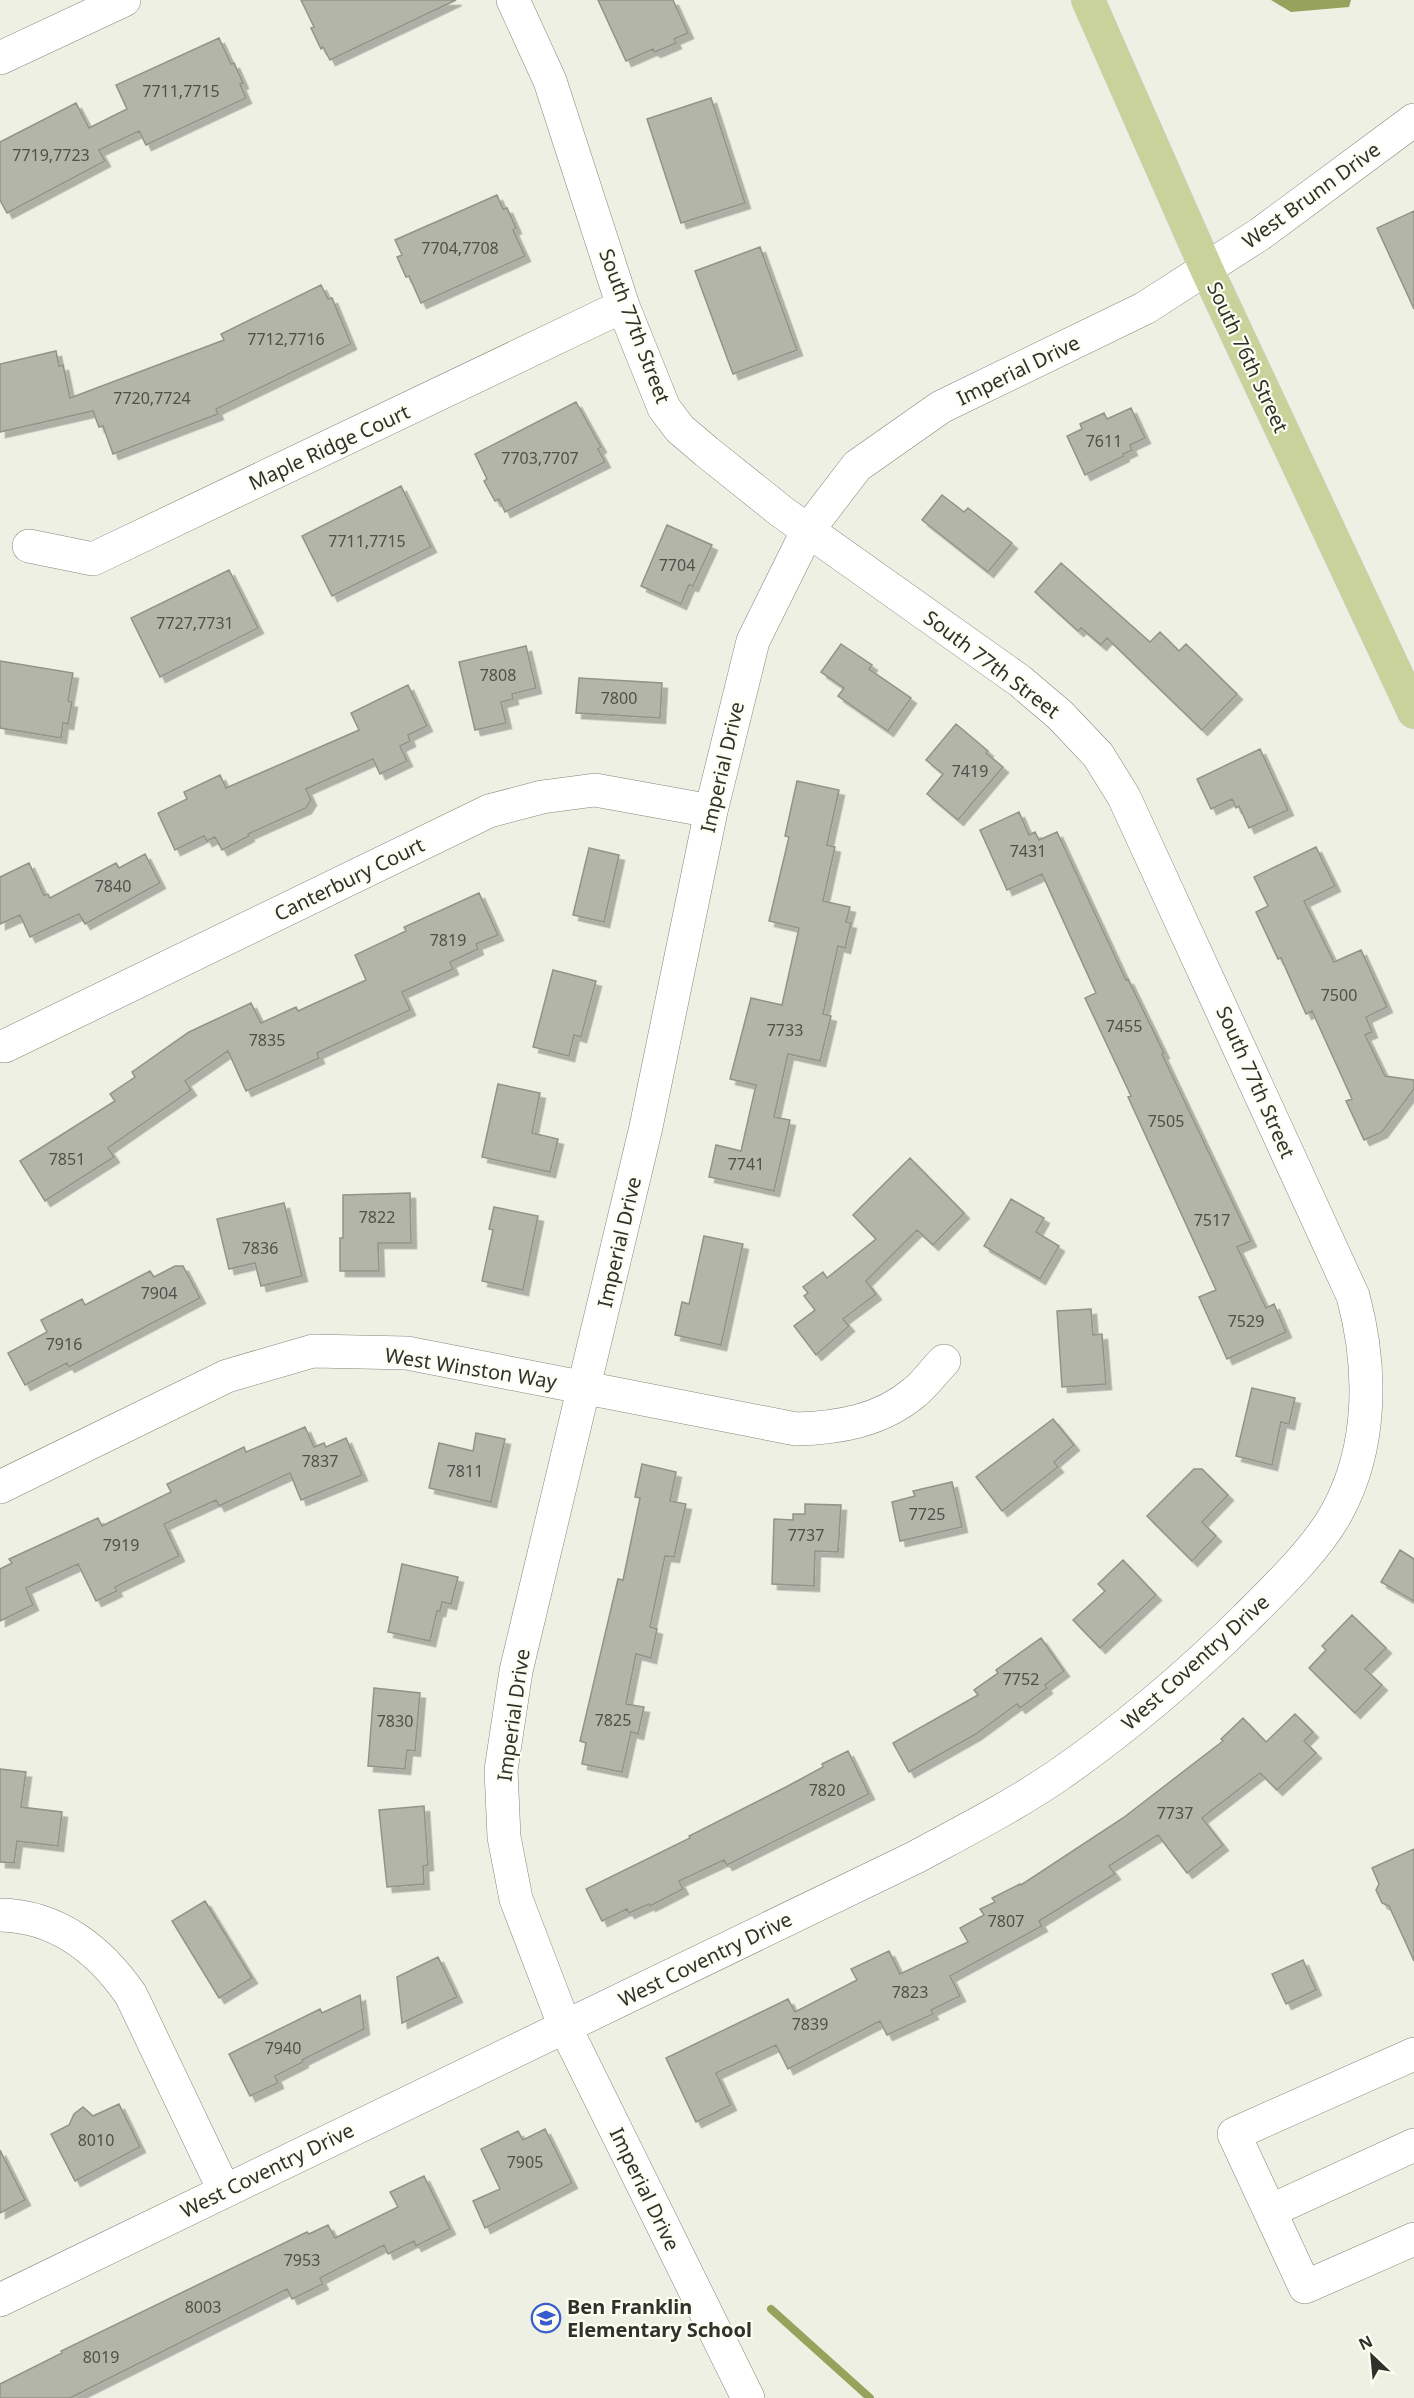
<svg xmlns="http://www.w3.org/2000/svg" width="1414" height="2398" viewBox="0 0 1414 2398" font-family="'Noto Sans',sans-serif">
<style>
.water{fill:#97a35c}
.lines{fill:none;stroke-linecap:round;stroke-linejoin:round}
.stream{stroke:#97a35c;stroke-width:8}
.building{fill:#b2b5a8;stroke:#919487;stroke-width:1.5;filter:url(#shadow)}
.minor-casing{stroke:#84877a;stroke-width:34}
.major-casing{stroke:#cdcecc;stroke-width:34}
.minor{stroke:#fff;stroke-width:33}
.major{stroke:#c9d29b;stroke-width:33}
.labels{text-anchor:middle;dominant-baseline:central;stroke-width:4.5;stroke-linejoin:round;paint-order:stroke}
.number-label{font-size:16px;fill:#50524a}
.street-label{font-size:20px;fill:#30312b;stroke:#fbfef0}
.poi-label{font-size:20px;font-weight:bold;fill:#30312b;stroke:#fbfef0;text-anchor:start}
</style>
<defs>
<filter id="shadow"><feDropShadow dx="5.5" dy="5.5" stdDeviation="0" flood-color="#0004"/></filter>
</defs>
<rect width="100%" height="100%" fill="#edf0e3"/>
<path class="water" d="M1271 0H1351L1349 7 1291 12Z"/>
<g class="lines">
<path class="stream" d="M771 2309 870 2398"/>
</g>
<path class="building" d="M301 0H456L330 60 323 47 321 49 311 28 314 27Z
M598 0H673L688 33 674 39 676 43 655 52 653 49 626 61Z
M219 38 231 64 234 63 243 83 240 84 246 98 146 145 139 131 99 150 105 161 7 213 0 200V142L76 103 89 128 127 109 116 85Z
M711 98 745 203 681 223 647 119Z
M497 195 503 209 507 208 516 228 513 230 525 256 421 303 409 276 406 277 397 257 402 255 395 240Z
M1414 211V309L1377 228Z
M760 247 797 350 733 374 695 271Z
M321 285 328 299 332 298 351 344 216 409 218 414 113 454 103 426 99 427 93 411 0 432V364L56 351 59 366 63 365 70 398 224 340 221 334Z
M576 402 601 447 598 449 605 462 505 512 499 499 495 501 484 481 487 479 475 454Z
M1131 408 1145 438 1130 445 1132 450 1123 454 1124 456 1085 475 1067 436 1082 429 1080 424 1104 413 1107 419Z
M401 486 431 547 332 596 302 536Z
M942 495 964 512 968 508 1012 543 988 572 922 520Z
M667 525 712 545 693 586 689 585 681 604 641 586Z
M1061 563 1150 642 1160 632 1179 651 1186 644 1237 694 1202 730 1107 638 1101 645 1081 628 1078 631 1035 592Z
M229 570 258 628 160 677 131 618Z
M841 644 872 665 869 669 911 698 888 731 838 696 844 688 821 672Z
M526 646 536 688 512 694 513 699 501 702 506 723 475 730 459 662Z
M0 661 73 673 68 701 72 702 68 724 63 723 61 738 0 728Z
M579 678 662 683 660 718 576 713Z
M408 685 427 726 408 735 410 741 400 746 407 761 380 774 373 759 306 789 311 800 306 808 248 834 249 836 222 850 215 837 207 841 204 836 175 850 158 813 187 799 184 792 220 775 226 788 359 730 351 713Z
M956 724 988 751 986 753 1003 767 958 820 927 794 943 774 926 760Z
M1260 749 1288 810 1249 828 1239 806 1236 808 1232 799 1211 809 1197 779Z
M797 781 839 790 827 845 835 847 823 901 850 907 846 922 851 923 845 948 838 946 823 1014 831 1016 820 1061 788 1054 774 1117 790 1120 774 1191 709 1177 716 1145 741 1151 756 1085 730 1079 751 998 782 1005 799 928 769 921 789 837 785 836Z
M1019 812 1029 835 1035 832 1039 840 1057 832 1126 980 1128 979 1164 1053 1162 1054 1251 1241 1237 1247 1266 1308 1274 1304 1286 1332 1227 1359 1199 1297 1216 1290 1128 1097 1131 1096 1085 998 1096 993 1042 874 1007 890 980 830Z
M1316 847 1335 886 1304 901 1334 962 1361 950 1387 1007 1366 1017 1372 1032 1365 1035 1385 1076 1414 1080V1089L1382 1132 1364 1140 1346 1101 1352 1099 1312 1011 1306 1014 1281 958 1278 959 1256 912 1268 906 1254 877Z
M589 848 619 855 604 922 573 915Z
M145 854 160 883 85 924 79 914 30 937 20 915 0 924V877L29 863 44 895 48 894 50 898 116 863 119 868Z
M479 893 498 935 476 944 478 949 450 962 453 969 402 992 410 1010 317 1053 319 1058 246 1091 228 1051 185 1081 191 1090 108 1148 114 1157 45 1201 20 1161 115 1101 110 1094 135 1077 132 1072 189 1032 251 1003 261 1023 296 1007 298 1011 366 980 355 955 406 931 404 927Z
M553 970 596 981 581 1037 574 1035 569 1056 533 1047Z
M498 1084 540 1093 532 1133 558 1139 550 1172 482 1157Z
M910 1158 964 1213 933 1245 917 1230 866 1281 876 1294 843 1319 849 1326 816 1355 794 1326 815 1310 804 1296 808 1293 803 1287 823 1272 827 1278 876 1239 853 1215Z
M410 1193 411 1243H378L379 1271H340V1238H343V1195Z
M1011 1199 1044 1218 1036 1232 1059 1246 1040 1279 984 1246Z
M284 1203 302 1276 261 1286 255 1263 229 1269 217 1219Z
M494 1207 538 1216 523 1290 482 1281 493 1230 489 1229Z
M704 1236 743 1244 721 1345 675 1335 682 1302 689 1304Z
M175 1266H183L200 1298 69 1367 67 1363 25 1385 8 1353 47 1332 41 1320 82 1299 85 1305 150 1271 154 1277Z
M1091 1309 1093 1335 1102 1334 1106 1384 1062 1387 1057 1311Z
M1252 1388 1295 1398 1289 1424 1281 1422 1272 1465 1236 1456Z
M1053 1419 1074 1445 1054 1462 1058 1467 1002 1511 976 1477Z
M305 1427 314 1447 324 1443 326 1447 346 1438 362 1475 301 1500 290 1473 219 1506 216 1500 164 1524 179 1556 115 1587 117 1591 96 1601 78 1564 26 1588 33 1605 0 1621V1569L12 1563 9 1559 98 1518 102 1526 171 1492 167 1484 244 1447 246 1452Z
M476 1433 505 1439 491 1502 429 1488 439 1443 473 1451Z
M642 1464 676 1472 670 1501 686 1504 674 1557 665 1556 650 1627 657 1629 651 1658 636 1654 626 1704 644 1707 638 1734 631 1732 622 1772 582 1764 586 1743 580 1741 618 1579 623 1580 640 1498 635 1497Z
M1194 1469H1202L1228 1495 1202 1522 1216 1536 1192 1561 1147 1516Z
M952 1482 962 1527 900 1541 892 1502 915 1496 913 1491Z
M805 1504 841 1505 838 1552 815 1551 814 1586 772 1584 774 1519 793 1520V1514H805Z
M1400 1550 1414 1559V1601L1381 1582Z
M1123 1560 1156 1595 1100 1648 1073 1620 1105 1591 1098 1584Z
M402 1564 458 1577 451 1604 442 1602 440 1611H437L430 1641 388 1632Z
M1352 1615 1386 1648 1365 1669 1382 1685 1355 1713 1309 1668 1326 1650 1322 1646Z
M1041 1638 1064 1671 1045 1685 1047 1688 1020 1708 1017 1704 976 1734 909 1772 893 1743 978 1695 974 1690 998 1673 996 1670Z
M374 1688 420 1693 415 1751 407 1750 405 1769 368 1766Z
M1295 1714 1313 1732 1304 1741 1316 1753 1277 1790 1260 1773 1202 1818 1223 1845 1187 1873 1158 1835 1109 1866 1115 1874 1039 1921 1042 1926 950 1976 960 1996 931 2010 933 2014 887 2035 880 2021 788 2069 776 2045 716 2073 731 2105 696 2122 666 2058 788 1999 795 2012 857 1980 851 1969 889 1951 900 1974 968 1942 960 1928 984 1915 980 1909 995 1902 992 1898 1020 1884 1021 1885 1123 1818 1223 1741 1221 1739 1243 1718 1266 1742Z
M848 1751 869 1794 727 1865 724 1860 679 1881 683 1889 650 1906 649 1904 629 1913 627 1909 602 1921 586 1889 690 1838 689 1836 786 1787 823 1767 822 1764Z
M0 1769 26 1772 21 1807 62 1812 58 1846 17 1841 14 1863 0 1862Z
M424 1806 428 1865 423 1866 424 1884 387 1887 379 1810Z
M1414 1849V1961L1389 1906 1382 1903 1376 1890 1379 1884 1372 1868Z
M205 1901 252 1978 219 1998 172 1921Z
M438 1957 457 1997 402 2023 397 1977Z
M1303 1960 1316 1990 1286 2004 1272 1974Z
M360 1995 364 2029 302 2060 303 2062 275 2076 278 2083 250 2096 229 2054 320 2009 322 2013Z
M119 2104 140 2147 75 2181 51 2134 69 2125 74 2114 83 2107 93 2116Z
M545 2129 572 2183 485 2228 473 2201 500 2189 481 2149 518 2131 523 2140Z
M0 2150 25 2200 0 2213Z
M424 2176 450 2229 416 2246 414 2241 388 2254 384 2245 320 2278 323 2284 292 2299 287 2289 70 2398H0V2384L62 2353 61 2351 307 2232 309 2234 328 2225 335 2238 398 2207 390 2192Z"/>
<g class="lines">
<g class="minor-casing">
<path id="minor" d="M0 58 124 0
M29 546 93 559 623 306
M5 1046 489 811 542 797 595 790 711 811
M0 1487 227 1376 313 1351 407 1353 796 1429C838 1428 881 1421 915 1392 925 1384 934 1371 944 1361
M0 1915C57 1916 100 1950 131 1995L224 2190
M1414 2054 1234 2134 1305 2287 1414 2239
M1270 2211 1414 2145
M0 2300 916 1857C964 1831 1013 1806 1057 1776 1125 1729 1187 1676 1245 1619 1275 1589 1317 1549 1337 1512 1373 1446 1372 1366 1353 1296L1124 797 1098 755 1060 715 1020 681 782 512 707 452 680 429 664 408 623 306 550 81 513 0
M748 2398 565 2027 516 1899 504 1837 501 1770 516 1671 646 1127 711 811 753 641 808 530 857 466 941 407 1145 308 1260 234 1414 120"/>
</g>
<g class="major-casing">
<path id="major" d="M1088 0 1207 270 1414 712"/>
</g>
<use href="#minor" class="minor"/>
<use href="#major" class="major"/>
</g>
<defs>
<g id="school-ring" transform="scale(1.5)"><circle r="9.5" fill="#fbfef0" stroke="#395ccd" stroke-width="1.5"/><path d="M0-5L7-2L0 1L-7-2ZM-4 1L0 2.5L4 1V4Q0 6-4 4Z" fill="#395ccd"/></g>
</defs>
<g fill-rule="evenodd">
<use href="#school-ring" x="546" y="2318"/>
</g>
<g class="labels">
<g class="number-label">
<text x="181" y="91">7711,7715</text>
<text x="51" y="155">7719,7723</text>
<text x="460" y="248">7704,7708</text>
<text x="286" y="339">7712,7716</text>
<text x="152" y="398">7720,7724</text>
<text x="1104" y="441">7611</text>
<text x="540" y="458">7703,7707</text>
<text x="367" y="541">7711,7715</text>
<text x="677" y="565">7704</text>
<text x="195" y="623">7727,7731</text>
<text x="498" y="675">7808</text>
<text x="619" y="698">7800</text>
<text x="970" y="771">7419</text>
<text x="1028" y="851">7431</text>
<text x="113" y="886">7840</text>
<text x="448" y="940">7819</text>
<text x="1339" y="995">7500</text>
<text x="1124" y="1026">7455</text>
<text x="785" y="1030">7733</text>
<text x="267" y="1040">7835</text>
<text x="1166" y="1121">7505</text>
<text x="67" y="1159">7851</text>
<text x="746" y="1164">7741</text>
<text x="377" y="1217">7822</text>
<text x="1212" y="1220">7517</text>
<text x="260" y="1248">7836</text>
<text x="159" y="1293">7904</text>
<text x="1246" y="1321">7529</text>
<text x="64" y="1344">7916</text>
<text x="320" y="1461">7837</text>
<text x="465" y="1471">7811</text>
<text x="927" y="1514">7725</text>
<text x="806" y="1535">7737</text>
<text x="121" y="1545">7919</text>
<text x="1021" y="1679">7752</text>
<text x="613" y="1720">7825</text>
<text x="395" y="1721">7830</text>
<text x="827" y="1790">7820</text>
<text x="1175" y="1813">7737</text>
<text x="1006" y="1921">7807</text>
<text x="910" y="1992">7823</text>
<text x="810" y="2024">7839</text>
<text x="283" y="2048">7940</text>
<text x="96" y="2140">8010</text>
<text x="525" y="2162">7905</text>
<text x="302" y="2260">7953</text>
<text x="203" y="2307">8003</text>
<text x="101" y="2357">8019</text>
</g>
<g class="street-label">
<text transform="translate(1311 195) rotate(-36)">West Brunn Drive</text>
<text transform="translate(635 326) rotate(69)">South 77th Street</text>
<text transform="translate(1248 357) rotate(65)">South 76th Street</text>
<text transform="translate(1018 370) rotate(-26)">Imperial Drive</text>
<text transform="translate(329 447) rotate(-25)">Maple Ridge Court</text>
<text transform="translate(992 664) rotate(37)">South 77th Street</text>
<text transform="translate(722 767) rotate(-77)">Imperial Drive</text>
<text transform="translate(349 879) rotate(-26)">Canterbury Court</text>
<text transform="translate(1256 1082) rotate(66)">South 77th Street</text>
<text transform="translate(619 1242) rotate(-77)">Imperial Drive</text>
<text transform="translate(471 1368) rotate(9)">West Winston Way</text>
<text transform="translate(1195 1662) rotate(-42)">West Coventry Drive</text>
<text transform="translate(513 1715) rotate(-82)">Imperial Drive</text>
<text transform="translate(705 1959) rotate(-26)">West Coventry Drive</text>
<text transform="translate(267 2170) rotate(-26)">West Coventry Drive</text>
<text transform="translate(645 2189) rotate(64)">Imperial Drive</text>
</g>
<g class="poi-label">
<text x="567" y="2306">Ben Franklin<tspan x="567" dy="23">Elementary School</tspan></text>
</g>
</g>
<g transform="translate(1372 2356) rotate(334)" stroke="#fbfef0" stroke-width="4.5" paint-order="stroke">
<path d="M0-4.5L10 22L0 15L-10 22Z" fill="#30312b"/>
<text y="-9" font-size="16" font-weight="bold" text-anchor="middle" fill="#30312b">N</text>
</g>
</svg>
